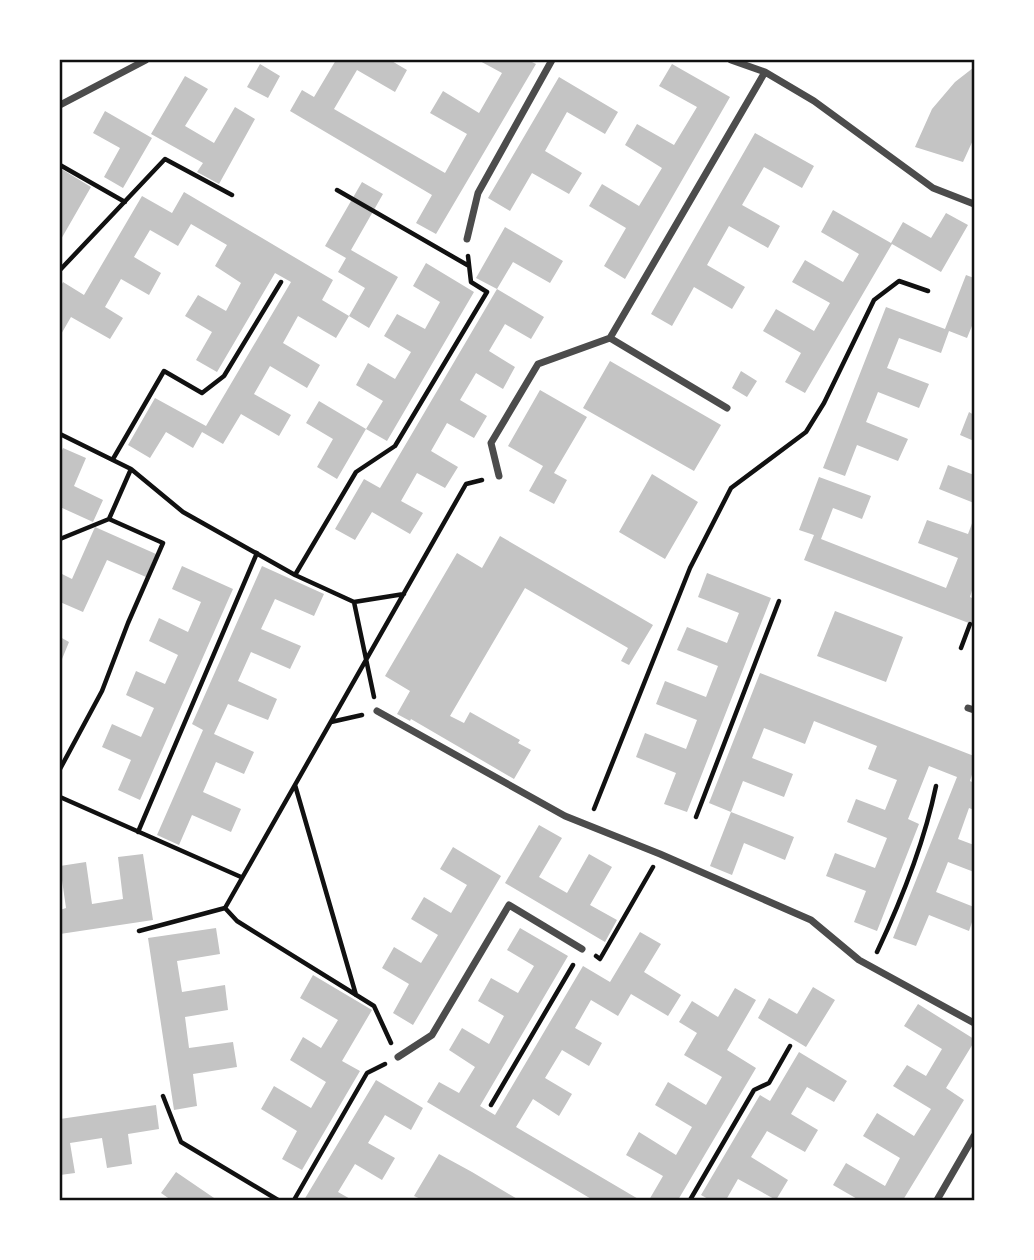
<svg xmlns="http://www.w3.org/2000/svg" width="1034" height="1260" viewBox="0 0 1034 1260" font-family="'Public Sans',sans-serif">
<style>
.building{fill:#c4c4c4}
.lines{fill:none;stroke-linecap:round;stroke-linejoin:round}
.path{stroke:#111;stroke-width:4.5}
.minor{stroke:#4c4c4c;stroke-width:7}
.neatline{fill:none;stroke:#111;stroke-width:2.5}
</style>
<rect width="100%" height="100%" fill="#fff"/>
<path class="building" d="M336 60H390L407 70 395 92 357 70 334 109 445 173 467 134 430 113 443 91 479 113 502 73 478 60H528L536 64 436 234 416 223 432 195 290 111 302 90 314 97Z
M260 64 280 76 268 98 247 87Z
M672 64 730 97 625 279 604 266 626 228 589 206 602 184 639 206 662 168 625 145 637 124 674 145 697 107 659 86Z
M973 68 974 138 963 162 915 147 932 109 955 82Z
M185 76 208 89 185 126 214 143 235 107 255 119 219 184 197 172 203 163 151 134Z
M559 77 618 112 605 134 567 112 545 151 582 173 569 194 532 173 510 211 488 198Z
M105 111 152 138 123 188 104 177 120 148 93 133Z
M755 133 814 166 802 188 764 167 742 205 780 226 768 248 729 226 707 265 745 287 732 309 694 287 672 326 651 314Z
M60 168 91 187 60 241Z
M362 182 383 194 351 250 398 277 369 328 349 316 365 288 338 272 346 258 325 246Z
M184 192 333 280 322 300 349 316 336 338 298 316 283 343 320 365 307 388 270 366 254 394 291 415 279 436 241 414 223 444 202 432 193 448 166 432 150 458 128 445 155 398 206 426 291 282 275 273 217 372 196 360 212 332 185 316 198 295 226 311 241 283 215 266 227 245 191 224 178 246 150 230 134 257 161 273 149 295 121 279 105 307 123 318 110 339 71 317 60 336V288L63 282 84 295 142 196 172 213Z
M833 210 891 243 903 222 931 238 946 213 968 225 941 272 892 244 805 393 785 382 801 353 763 331 776 309 814 331 830 303 792 282 805 260 843 282 859 254 821 232Z
M505 227 563 261 550 283 513 262 497 289 476 278Z
M426 263 474 292 387 441 366 429 383 401 356 385 368 363 395 379 411 352 384 336 397 314 425 329 440 302 413 286Z
M966 275 974 278V321L967 338 949 331 941 353 899 338 887 368 929 384 919 408 878 392 866 422 908 439 898 461 857 445 845 476 823 468 886 307 945 329Z
M497 289 544 317 531 339 505 324 489 351 515 367 503 389 476 373 460 400 487 416 474 438 447 423 431 451 458 467 445 488 417 473 401 501 423 513 410 534 372 512 355 540 335 529 364 479 380 488Z
M610 361 721 425 694 471 583 408Z
M741 371 757 381 747 397 732 388Z
M540 390 587 417 554 473 567 480 554 504 529 491 543 466 508 446Z
M319 401 366 429 337 479 317 467 333 439 306 423Z
M969 412 974 415V441L960 435Z
M63 448 86 458 74 486 103 500 93 522 60 507V455Z
M948 465 974 475V503L939 489Z
M652 474 698 502 665 559 619 532Z
M819 477 871 496 862 519 833 508 821 539 946 588 958 558 918 543 927 520 968 534 974 518V584L970 597 974 599V625L804 560 814 535 799 530Z
M95 527 156 554 146 577 107 560 83 612 60 602V573L72 579Z
M500 536 653 625 629 665 621 661 628 648 525 588 450 716 464 723 470 712 520 740 518 743 531 750 514 779 411 719 410 721 397 714 410 691 385 676 457 553 482 568Z
M182 566 233 589 140 800 118 790 131 760 102 747 112 724 141 737 154 708 126 695 136 671 165 684 178 655 149 641 159 618 188 632 201 602 172 589Z
M262 566 324 594 314 616 275 599 261 629 301 646 290 669 251 652 238 681 277 699 268 720 228 704 214 734 254 752 244 774 216 762 203 792 241 809 231 832 192 815 179 845 157 835 203 730 192 724Z
M707 573 771 598 687 812 664 804 676 773 636 757 645 733 686 749 697 720 656 704 665 681 706 697 718 666 677 650 687 627 727 643 739 613 698 597Z
M835 611 903 637 886 682 817 656Z
M60 637 69 642 60 664Z
M760 673 974 756V768L970 781 974 783V810L969 808 958 839 974 845V872L948 862 936 892 974 907V916L969 931 929 915 916 946 893 938 957 777 929 766 908 819 919 824 877 931 854 922 866 891 826 876 835 853 875 868 887 838 847 822 856 799 885 810 897 780 868 769 877 746 814 721 805 744 764 728 752 758 793 774 784 797 743 781 731 812 709 803Z
M731 812 794 837 785 860 744 843 732 875 710 866Z
M539 825 562 838 539 877 567 893 589 854 612 867 590 905 617 920 605 942 505 883Z
M453 847 501 876 413 1025 393 1013 409 984 382 968 394 947 421 963 438 935 411 919 424 897 451 913 467 885 440 869Z
M143 854 153 920 60 934V910L66 908 60 866 86 862 92 904 123 899 118 857Z
M216 928 220 954 177 961 182 992 225 985 228 1010 185 1017 189 1048 233 1042 237 1067 193 1074 197 1106 174 1110 148 938Z
M520 928 568 956 480 1106 495 1115 583 966 610 982 640 932 661 944 644 972 681 995 668 1016 631 994 618 1016 591 1000 575 1028 602 1043 589 1066 562 1050 545 1078 572 1094 559 1116 533 1099 516 1127 640 1200H593L427 1102 439 1082 459 1093 475 1067 449 1050 462 1028 489 1044 504 1016 478 1001 491 978 518 993 534 966 507 950Z
M313 975 372 1010 342 1061 360 1071 302 1170 282 1159 297 1131 261 1109 274 1086 311 1108 326 1082 290 1060 303 1037 321 1048 338 1020 300 998Z
M813 987 835 1000 806 1047 758 1018 769 998 797 1014Z
M735 988 756 1000 727 1050 756 1068 678 1200H649L663 1176 626 1155 639 1132 676 1155 692 1127 655 1105 668 1082 706 1105 722 1077 684 1055 697 1033 679 1022 692 1001 718 1017Z
M918 1004 974 1039V1042L946 1088 964 1100 903 1200H859L833 1185 846 1163 885 1186 900 1158 863 1136 877 1113 914 1136 931 1109 893 1086 907 1065 926 1076 942 1049 904 1026Z
M799 1052 847 1081 834 1102 807 1087 791 1114 818 1130 805 1152 767 1131 751 1157 788 1180 776 1200 738 1179 726 1200H710L701 1195 760 1095 770 1101Z
M376 1080 423 1108 411 1130 385 1115 368 1143 395 1158 382 1180 355 1164 338 1192 352 1200H304Z
M156 1105 159 1129 128 1134 132 1164 107 1168 102 1138 70 1143 75 1173 60 1175V1119Z
M439 1154 472 1172 519 1200H423L414 1196Z
M176 1172 217 1200H171L161 1193Z"/>
<g class="lines">
<path class="path" d="M60 165 125 202
M337 190 469 266
M60 270 165 159 232 195
M60 434 131 469 183 512 295 575 354 602 374 697
M113 459 164 371 202 393 224 376 281 282
M109 519 131 469
M60 539 109 519 163 543 128 623 102 691 60 769
M295 575 356 472 395 446 487 292 471 282 468 256
M354 602 404 594
M961 648 970 624
M331 722 362 715
M295 785 356 995
M60 797 241 877
M594 809 690 568 731 488 806 432 824 403 874 300 899 281 928 291
M696 817 779 601
M138 832 257 553
M225 908 237 921 374 1006 391 1043
M139 931 225 908 466 484 482 480
M877 952C902 899 924 844 936 786
M596 956 600 959 653 867
M163 1096 181 1142 278 1200
M491 1105 573 965
M294 1200 367 1073 385 1064
M690 1200 754 1090 769 1083 790 1046"/>
<path class="minor" d="M731 60 765 72 814 101 933 188 974 204
M60 105 146 60
M467 239 478 193 552 60
M610 338 765 72
M499 476 491 443 538 364 610 338 727 408
M968 708 974 710
M377 711 565 816 660 854 811 920 859 960 974 1023
M398 1057 432 1035 509 905 582 949
M937 1200 974 1136"/>
</g>
<rect width="1034" height="1260" fill="none" stroke="#ffffff" stroke-width="122"/>
<rect x="61" y="61" width="912" height="1138" class="neatline"/>
</svg>
